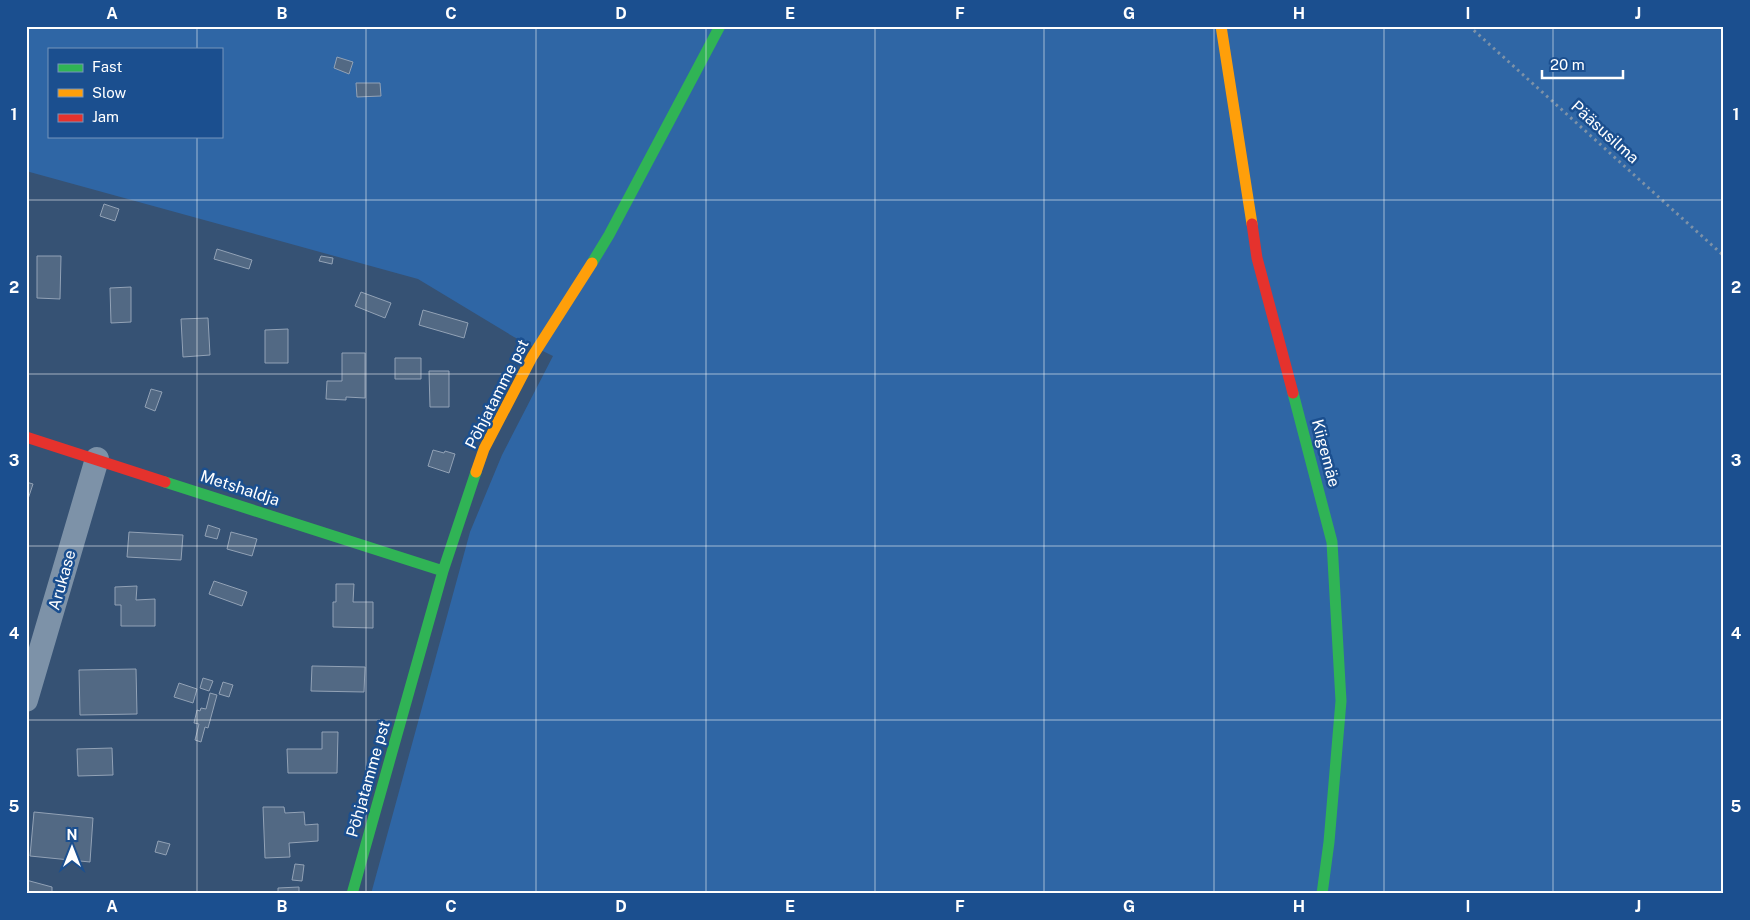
<svg xmlns="http://www.w3.org/2000/svg" width="1750" height="920" viewBox="0 0 1750 920" font-family="'Public Sans',sans-serif">
<style>
.green{fill:#2f66a5;fill-rule:evenodd}
.building{fill:#526984;stroke:#92a2b6}
.lines{fill:none;stroke-linecap:round;stroke-linejoin:round}
.path{stroke:#7d92a8;stroke-width:3;stroke-dasharray:2.5 4;stroke-linecap:butt}
.street{stroke:#7d92a8;stroke-width:24}
.fast{stroke:#30b455;stroke-width:11}
.slow{stroke:#ff9f0a;stroke-width:11}
.jam{stroke:#e5322d;stroke-width:11}
.grid{fill:none;stroke:#fff;stroke-width:1;stroke-opacity:0.55}
.labels{text-anchor:middle;dominant-baseline:central;stroke-width:5;stroke-linejoin:round;paint-order:stroke}
.street-label{font-size:16px;fill:#fff;stroke:#1b4f8f}
.neatline{fill:none;stroke:#fff;stroke-width:2}
.grid-label{font-size:16px;text-anchor:middle;font-weight:bold;fill:#fff}
</style>
<rect width="100%" height="100%" fill="#365274"/>
<path class="green" d="M26 26H1724V894H371L470 532 502 455 553 356 514 337 418 279 26 171ZM49 49H221V136H49Z"/>
<path class="building" d="M337 57 353 62 349 74 334 68Z
M356 83H380L381 96 357 97Z
M104 204 119 209 115 221 100 216Z
M217 249 252 260 249 269 214 259Z
M37 256H61L60 299 37 298Z
M321 256 333 258 332 264 319 261Z
M131 287V322L111 323 110 288Z
M361 292 391 303 385 318 355 306Z
M423 310 468 323 464 338 419 325Z
M208 318 210 355 183 357 181 319Z
M288 329V363H265V330Z
M342 353H365V398L346 397V400L326 399 327 381H342Z
M395 358H421V379H395Z
M429 371H449V407H430Z
M151 389 162 392 155 411 145 407Z
M433 450 444 453 445 451 455 454 449 473 428 466Z
M26 482 33 484 26 505Z
M208 525 220 529 217 539 205 536Z
M129 532 183 535 181 560 127 557Z
M231 532 257 539 252 556 227 549Z
M214 581 247 592 242 606 209 594Z
M336 584H354L353 602H373V628L333 627V602H336Z
M137 586 136 600 155 599V626H121V605H115V587Z
M312 666 365 667 364 692 311 691Z
M136 669 137 714 80 715 79 670Z
M203 678 213 681 209 691 200 688Z
M223 682 233 685 229 697 219 694Z
M179 683 197 689 193 703 174 697Z
M210 693 217 695 208 728 205 727 201 742 195 740 199 724 194 723 197 710 200 711 201 708 206 709Z
M322 732H338L337 773H288L287 749H322Z
M112 748 113 775 78 776 77 749Z
M263 807H284L285 813 304 812 305 825 318 824V841L289 843 290 857 265 858Z
M34 812 93 818 90 862 30 856Z
M158 841 170 844 166 855 155 852Z
M295 864 304 865 302 881 292 880Z
M26 880 52 887V894H26Z
M299 887V894H278V888Z"/>
<g class="lines">
<path class="path" d="M1469 26 1724 256"/>
<path class="street" d="M26 700 97 459"/>
<path class="fast" d="M592 263 609 235 720 26
M1293 393 1332 542 1341 701 1329 842 1322 894
M165 482 443 571
M352 894 443 571 476 472"/>
<path class="slow" d="M1221 26 1252 224
M476 472 484 449 532 357 592 263"/>
<path class="jam" d="M1252 224 1257 258 1293 393
M26 437 165 482"/>
</g>
<path class="grid" d="M197 26V49M366 26V894M536 26V894M706 26V894M875 26V894M1044 26V894M1214 26V894M1384 26V894M1553 26V894M197 136V894M26 200H1724M26 374H1724M26 546H1724M26 720H1724"/>
<g class="labels">
<g class="street-label">
<text transform="translate(1605 132) rotate(42)">Pääsusilma</text>
<text transform="translate(497 394) rotate(-63)">Põhjatamme pst</text>
<text transform="translate(1326 453) rotate(75)">Kiigemäe</text>
<text transform="translate(240 488) rotate(18)">Metshaldja</text>
<text transform="translate(62 580) rotate(-74)">Arukase</text>
<text transform="translate(368 779) rotate(-74)">Põhjatamme pst</text>
</g>
</g>
<rect width="1750" height="920" fill="none" stroke="#1b4f8f" stroke-width="55"/>
<rect x="48" y="48" width="175" height="90" fill="#1b4f8f" stroke="#7695bc"/>
<rect x="58" y="64" width="25" height="8" fill="#30b455" stroke="#7695bc"/>
<text x="92" y="72" font-size="15" fill="#ffffff">Fast</text>
<rect x="58" y="89" width="25" height="8" fill="#ff9f0a" stroke="#7695bc"/>
<text x="92" y="98" font-size="15" fill="#ffffff">Slow</text>
<rect x="58" y="114" width="25" height="8" fill="#e5322d" stroke="#7695bc"/>
<text x="92" y="122" font-size="15" fill="#ffffff">Jam</text>
<g transform="translate(72 848)" stroke="#1b4f8f" stroke-width="4" paint-order="stroke">
<path d="M0-4L9 19L0 12L-9 19Z" fill="#ffffff"/>
<text y="-8" font-size="14" font-weight="bold" text-anchor="middle" fill="#ffffff">N</text>
</g>
<path d="M1542 70v8h81v-8" fill="none" stroke="#ffffff" stroke-width="2.5"/>
<text x="1550" y="70" font-size="15" fill="#ffffff" stroke="#1b4f8f" stroke-width="4" paint-order="stroke">20 m</text>
<rect x="28" y="28" width="1694" height="864" class="neatline"/>
<g class="grid-label">
<text x="112" y="19">A</text>
<text x="282" y="19">B</text>
<text x="451" y="19">C</text>
<text x="621" y="19">D</text>
<text x="790" y="19">E</text>
<text x="960" y="19">F</text>
<text x="1129" y="19">G</text>
<text x="1299" y="19">H</text>
<text x="1468" y="19">I</text>
<text x="1638" y="19">J</text>
<text x="14" y="120">1</text>
<text x="1736" y="120">1</text>
<text x="14" y="293">2</text>
<text x="1736" y="293">2</text>
<text x="14" y="466">3</text>
<text x="1736" y="466">3</text>
<text x="14" y="639">4</text>
<text x="1736" y="639">4</text>
<text x="14" y="812">5</text>
<text x="1736" y="812">5</text>
<text x="112" y="912">A</text>
<text x="282" y="912">B</text>
<text x="451" y="912">C</text>
<text x="621" y="912">D</text>
<text x="790" y="912">E</text>
<text x="960" y="912">F</text>
<text x="1129" y="912">G</text>
<text x="1299" y="912">H</text>
<text x="1468" y="912">I</text>
<text x="1638" y="912">J</text>
</g>
</svg>
